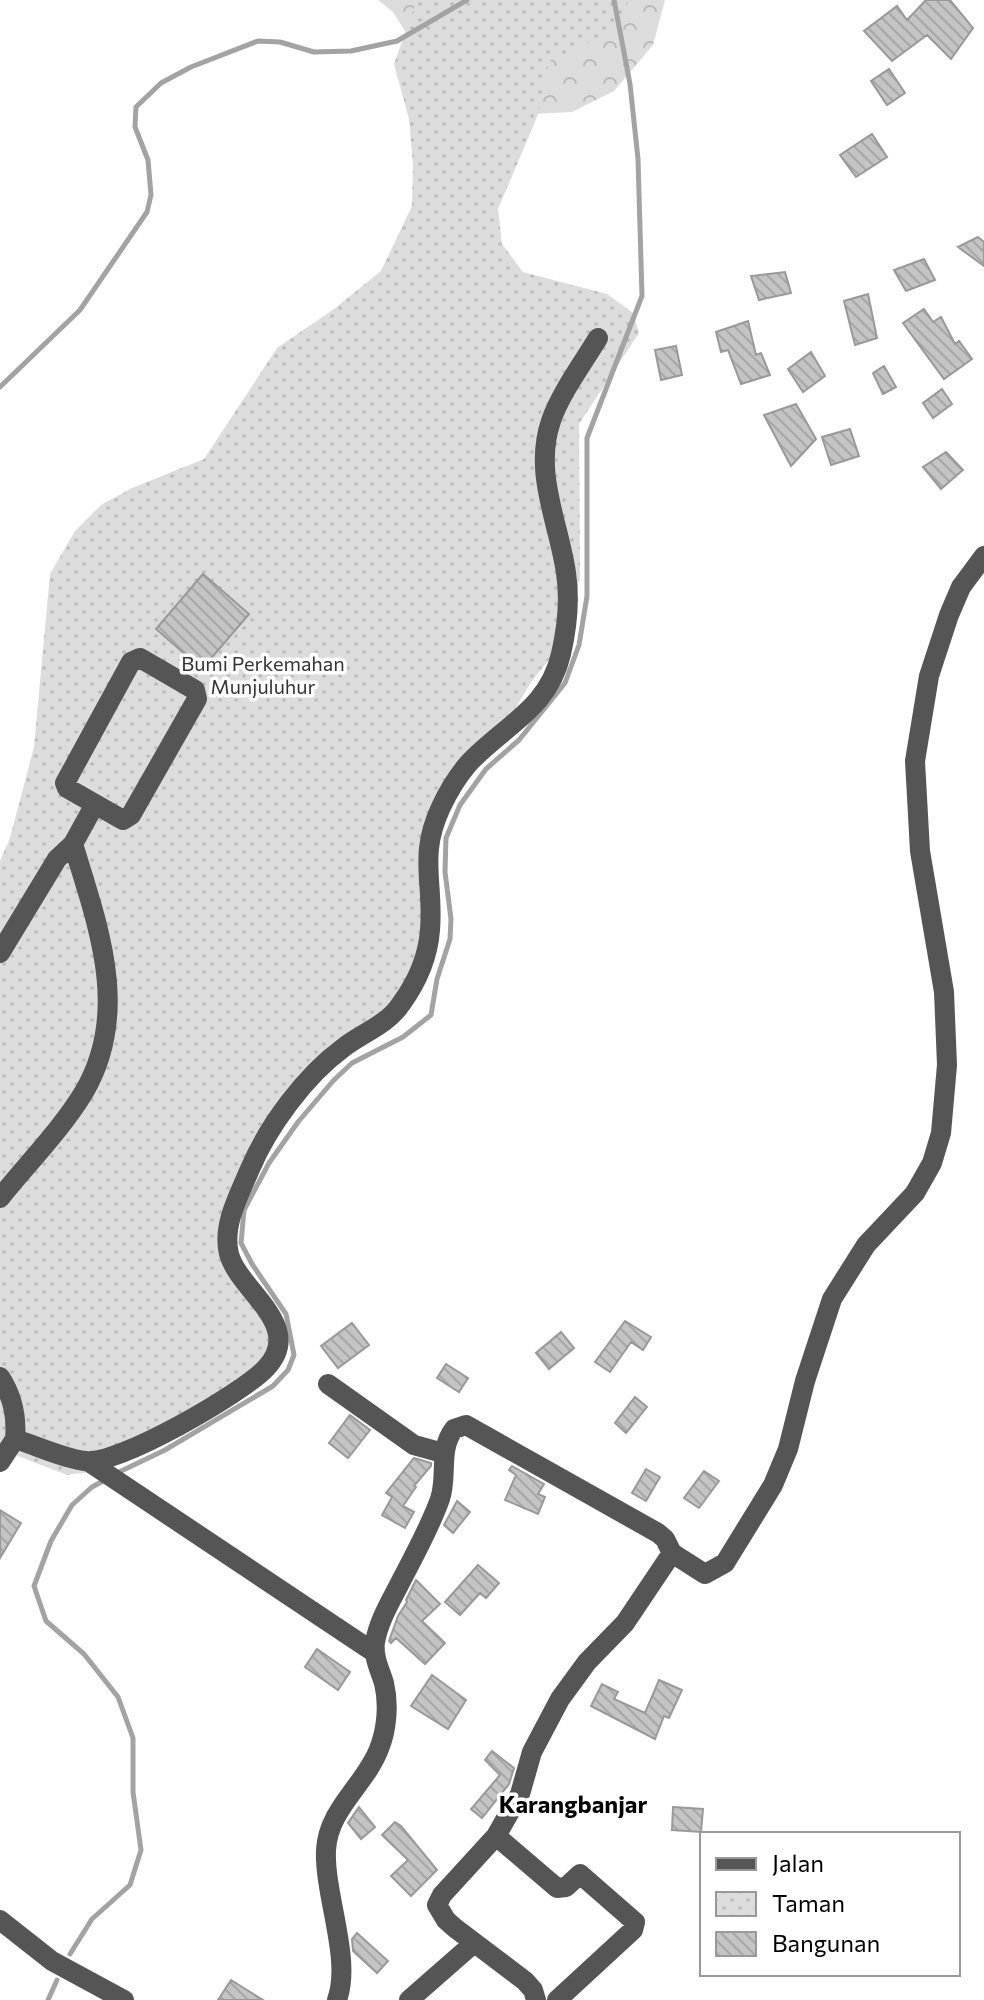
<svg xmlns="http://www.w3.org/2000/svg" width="984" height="2000" viewBox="0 0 984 2000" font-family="Commissioner,sans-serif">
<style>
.forest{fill:url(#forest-crowns)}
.park{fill:url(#park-dots)}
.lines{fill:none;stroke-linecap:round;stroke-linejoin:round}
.stream{stroke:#a3a3a3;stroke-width:5}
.building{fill:url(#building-back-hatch);stroke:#999;stroke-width:2}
.minor{stroke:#555;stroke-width:20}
.labels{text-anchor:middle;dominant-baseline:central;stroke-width:7;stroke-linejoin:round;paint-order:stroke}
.park-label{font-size:20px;fill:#333;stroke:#fff}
.quarter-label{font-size:24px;font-weight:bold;fill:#000;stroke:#fff}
</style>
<defs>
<pattern id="forest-crowns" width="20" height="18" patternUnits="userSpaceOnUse" patternTransform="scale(2)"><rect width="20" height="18" fill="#dcdcdc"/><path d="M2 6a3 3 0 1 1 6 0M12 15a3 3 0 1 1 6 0" fill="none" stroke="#bbb"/></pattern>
<pattern id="park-dots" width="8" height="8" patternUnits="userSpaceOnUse" patternTransform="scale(2)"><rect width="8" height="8" fill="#dcdcdc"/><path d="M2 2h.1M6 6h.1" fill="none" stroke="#bbb" stroke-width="1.8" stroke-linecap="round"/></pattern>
<pattern id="building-back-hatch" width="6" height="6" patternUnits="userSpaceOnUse" patternTransform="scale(2)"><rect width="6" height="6" fill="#c4c4c4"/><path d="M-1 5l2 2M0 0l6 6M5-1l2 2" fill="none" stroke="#a7a7a7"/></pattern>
</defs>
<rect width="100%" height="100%" fill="#fff"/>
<path class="forest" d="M378 0H665L653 45 614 91 572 112 513 115 436 81 393 12Z"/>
<path class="park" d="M417 0H629L617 29 549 61 537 117 498 209 502 244 523 272 607 294 633 313 639 333 579 424 580 576 567 637 532 681 489 751 441 806 421 983 302 1084 226 1233 276 1342 264 1374 126 1462 99 1471 67 1475 0 1449V861L10 838 34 747 50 574 75 531 101 505 132 488 204 459 277 348 334 309 381 271 412 206 413 165 409 119 394 64Z"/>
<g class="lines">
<path class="stream" d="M0 387 80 310 147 212 151 195 148 160 135 127 136 107 161 83 191 67 258 41 280 42 314 52 351 51 397 41 467 0
M117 1473 165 1450 273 1386 288 1370 294 1355 286 1314 252 1264 241 1243 244 1210 269 1163 298 1122 333 1081 352 1063 403 1037 431 1015 437 979 450 939 451 919 445 872 446 838 460 805 486 769 519 740 565 683 579 645 587 596V438L642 296 638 159 630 84 614 0
M70 1954 92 1919 130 1885 141 1850 133 1792V1738L118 1697 84 1654 46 1621 34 1586 51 1541 72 1505 92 1487 105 1480
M48 2000 57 1980"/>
</g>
<path class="building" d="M926 0H950L973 28 951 59 927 35 892 61 864 31 897 6 907 20Z
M889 69 905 93 887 105 871 81Z
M872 134 887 157 856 177 840 155Z
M978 237 984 242V266L958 247Z
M924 259 935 280 906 291 894 270Z
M785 272 791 293 759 300 751 276Z
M868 294 877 338 855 345 844 301Z
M924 309 933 322 941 317 955 344 959 341 972 359 944 379 903 323Z
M748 321 756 355 761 353 770 375 741 384 728 350 721 352 716 332Z
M676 346 682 375 661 380 655 350Z
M811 352 825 376 803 392 788 369Z
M884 366 896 387 883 394 873 373Z
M942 389 952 404 933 418 923 403Z
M796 404 816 439 791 466 764 415Z
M850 429 859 456 831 465 822 437Z
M946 452 963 470 941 489 923 467Z
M203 574 249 614 202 669 156 629Z
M625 1321 651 1337 643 1350 631 1342 610 1372 595 1362Z
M352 1323 369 1345 338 1368 321 1346Z
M561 1332 574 1348 549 1369 536 1353Z
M446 1364 468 1378 459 1392 437 1378Z
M635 1397 647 1407 626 1433 615 1423Z
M350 1415 370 1430 348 1458 329 1443Z
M414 1458 431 1463V1466L414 1486 416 1487 403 1506 414 1512 405 1528 382 1515 392 1497 386 1493Z
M512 1466 544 1484 538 1494 545 1497 538 1514 505 1500 516 1475 509 1470Z
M646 1469 660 1477 646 1501 632 1493Z
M704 1471 719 1481 699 1508 684 1498Z
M457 1501 470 1512 453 1533 444 1525Z
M0 1510 21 1523 0 1558Z
M478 1565 499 1583 486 1598 480 1593 460 1615 445 1602Z
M416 1580 440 1604 422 1621 445 1643 425 1664 396 1638 391 1643 389 1641 398 1616 407 1602 406 1600Z
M317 1649 350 1672 338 1690 305 1667Z
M432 1675 466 1700 448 1729 411 1706Z
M659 1680 682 1690 669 1718 664 1716 655 1739 591 1706 602 1684 618 1692 614 1699 645 1713Z
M492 1751 514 1768 509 1784 482 1818 471 1809 500 1775 485 1760Z
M359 1807 375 1827 361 1839 348 1823Z
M673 1807 703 1809 701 1832 672 1830Z
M395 1822 401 1826 437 1870 411 1896 391 1876 408 1860 382 1835Z
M357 1933 388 1961 377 1973 353 1951 352 1939Z
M231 1980 263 2000H218Z"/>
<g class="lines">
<path class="minor" d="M140 658 195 690 197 699 131 815 123 820 67 788 65 783 131 662Z
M0 953 57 859 73 844 95 804
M0 1198C28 1163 61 1130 84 1092 131 1012 98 926 73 844
M0 1377C13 1397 17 1416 15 1439
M328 1384 414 1445 443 1453
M0 1462 15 1439C38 1446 62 1458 85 1461 117 1466 243 1393 266 1368 306 1326 239 1291 229 1254 222 1225 239 1195 250 1169 268 1126 305 1076 343 1048 362 1033 387 1025 401 1004 417 982 428 957 430 930 434 882 418 856 441 807 448 792 457 777 468 764 504 725 548 710 561 654 567 628 570 599 566 573 559 523 533 473 551 421 560 394 583 363 598 338
M89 1462 375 1653
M496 1836 557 1888 566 1887 580 1874 635 1922 633 1930 557 2000
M0 1920 52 1961 124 2000
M337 2000C352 1959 324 1895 326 1850 328 1809 365 1785 379 1749 387 1729 389 1704 384 1683 380 1670 373 1657 375 1642 379 1620 391 1601 401 1581 415 1554 430 1527 440 1499 448 1475 438 1450 454 1429L466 1425 658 1533 665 1539 672 1553
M409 2000 474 1943
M536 2000 533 1990 525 1981 455 1928 446 1920 437 1905 442 1895 496 1836 520 1794 532 1752 560 1699 587 1662 625 1623 672 1553 705 1574 725 1563 773 1485 788 1449 805 1381 832 1299 866 1245 915 1193 932 1163 941 1133 947 1065 944 992 920 851 915 761 929 676 949 615 961 587 984 556"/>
</g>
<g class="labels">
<g class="park-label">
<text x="263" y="663">Bumi Perkemahan<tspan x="263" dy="23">Munjuluhur</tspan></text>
</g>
<g class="quarter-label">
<text x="573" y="1803">Karangbanjar</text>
</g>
</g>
<rect x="700" y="1832" width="260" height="144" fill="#ffffff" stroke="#999999" stroke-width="2"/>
<rect x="716" y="1858" width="40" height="12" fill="#555555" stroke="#999999" stroke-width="2"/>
<text x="772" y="1872" font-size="24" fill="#000000">Jalan</text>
<rect x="716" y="1892" width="40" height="24" fill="url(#park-dots)" stroke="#999999" stroke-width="2"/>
<text x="772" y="1912" font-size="24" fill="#000000">Taman</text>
<rect x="716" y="1932" width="40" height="24" fill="url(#building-back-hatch)" stroke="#999999" stroke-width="2"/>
<text x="772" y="1952" font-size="24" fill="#000000">Bangunan</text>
</svg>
